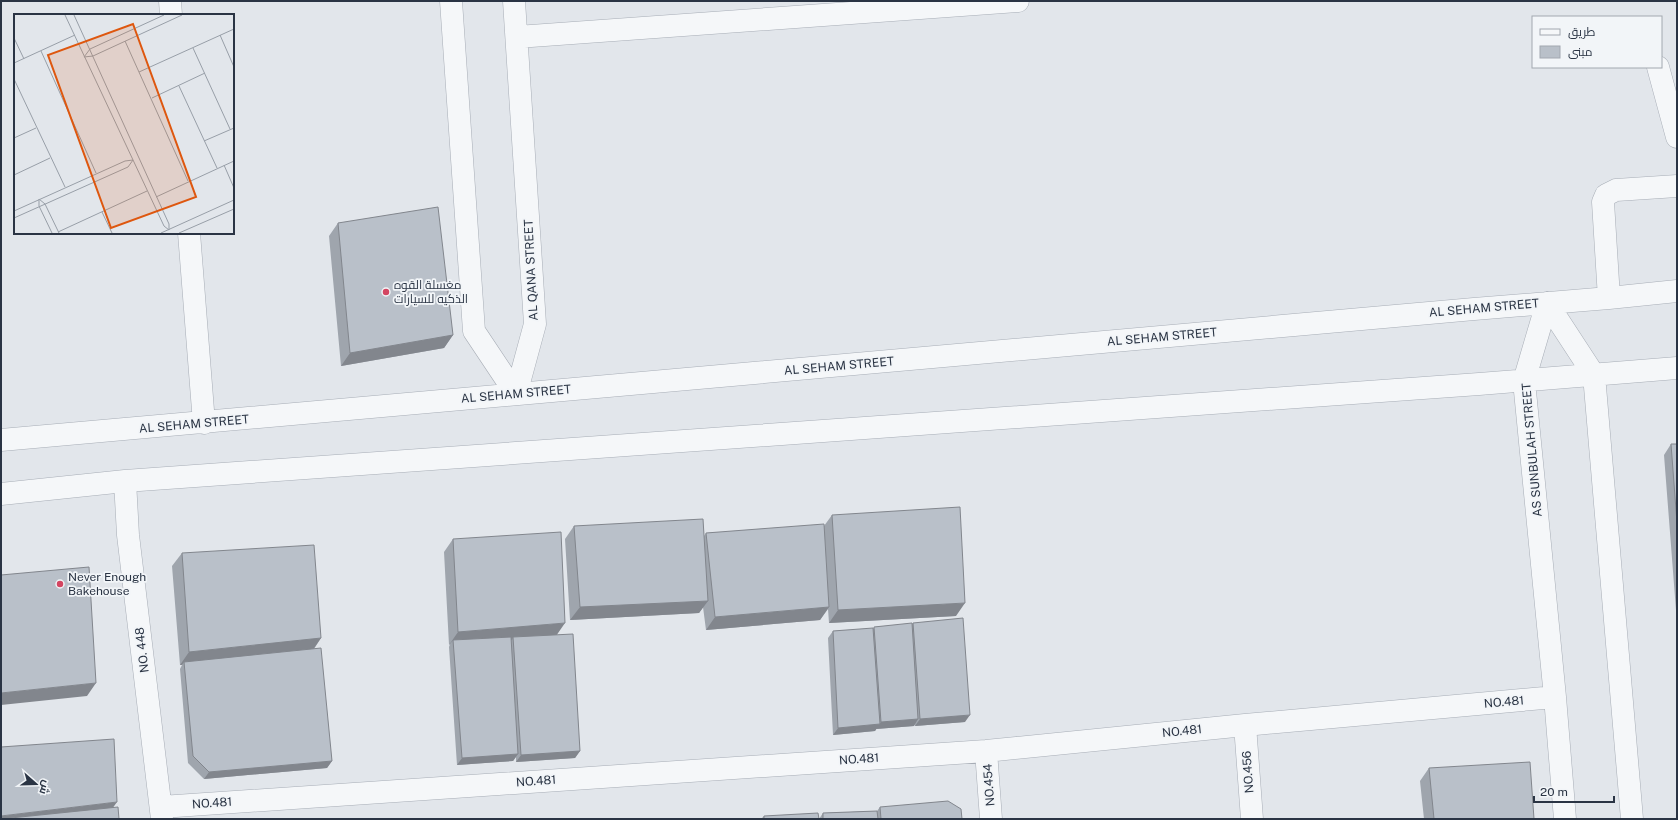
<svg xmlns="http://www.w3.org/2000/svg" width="1678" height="820" viewBox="0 0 1678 820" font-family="'Public Sans',Cairo,sans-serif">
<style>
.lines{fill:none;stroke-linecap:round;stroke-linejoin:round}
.minor-casing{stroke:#a7adb6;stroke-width:23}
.minor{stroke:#f5f7f9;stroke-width:22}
.wall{fill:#9fa5ad}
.shaded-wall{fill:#82868d}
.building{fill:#b9c0c9;stroke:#82868d}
.poi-dot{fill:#d34561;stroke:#f2f5f8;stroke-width:1.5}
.labels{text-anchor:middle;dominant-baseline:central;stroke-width:3.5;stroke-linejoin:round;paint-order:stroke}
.street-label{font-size:12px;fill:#2a3444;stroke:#f2f5f8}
.poi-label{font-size:12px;fill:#2a3444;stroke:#f2f5f8;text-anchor:start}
.inset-road{fill:none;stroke:#989fa8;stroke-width:1}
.view{fill:#de570f;fill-opacity:0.15;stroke:#de570f;stroke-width:2}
.inset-edge{fill:none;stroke:#2a3444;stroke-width:2}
</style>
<rect width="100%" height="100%" fill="#e2e6eb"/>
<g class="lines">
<g class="minor-casing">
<path id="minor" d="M170 1 171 15
M451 1 474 331 516 394
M514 1 535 324 516 394
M517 37 1018 1
M1658 67 1677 137
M189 233 204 423
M1609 298 1603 202 1606 195 1616 190 1677 186
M1547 303 1594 375 1632 819
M1547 303 1524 381 1555 697 1565 819
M1 440 1474 309 1609 298 1677 291
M125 481 128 535 162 819
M1 494 125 481 1479 384 1677 368
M1245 725 1252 819
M986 751 991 819
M161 807 986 751 1245 725 1555 697"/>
</g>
<use href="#minor" class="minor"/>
</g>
<path class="wall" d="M338 223 453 335 444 348 341 366 329 236Z
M1671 444H1677V623L1664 455Z
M832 515 956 616 829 623 828 609 820 620 706 630 703 607 699 613 570 620 565 539 574 526 704 536 706 533 824 526Z
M453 539 557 635 580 751 575 758 516 762V757L513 761 457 765 449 647 450 644 449 645 444 552Z
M182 553 321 638 314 649 332 761 327 768 204 779 188 763 180 669 182 665H180L172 566Z
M913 623 965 722 915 726V724L914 726 876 729 875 731 833 735 828 638 833 631 873 629 874 627 912 624Z
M1429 768 1534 819H1424L1420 781Z
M880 807 962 819H761L764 816 819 819 823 813 877 811Z"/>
<path class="shaded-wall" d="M453 335 444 348 341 366 350 353Z
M708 601 699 613 570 620 580 607Z
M965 603 956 616 829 623 838 610Z
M829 607 820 620 706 630 715 617Z
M565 623 556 636 513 637 512 640 454 644 453 640 450 644 449 645 458 632Z
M321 638 312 651 184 662 182 665H180L189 652Z
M96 683 87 696 1 705V693Z
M970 715 965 722 915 726 920 719Z
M918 719 914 726 876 729 881 722Z
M880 724 875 731 833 735 838 728Z
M580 751 575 758 516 762 521 755Z
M518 754 513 761 457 765 462 758Z
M332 761 327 768 204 779 209 772Z
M117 802 112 809 1 819V816Z"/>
<path class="building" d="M438 207 453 335 350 353 338 223Z
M1671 444H1677V523Z
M960 507 965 603 838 610 832 515Z
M703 519 708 601 580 607 574 526Z
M824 524 829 607 715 617 706 533Z
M561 532 565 623 458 632 453 539Z
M314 545 321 638 189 652 182 553Z
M89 567 96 683 1 693V575Z
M963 618 970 715 920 719 913 623Z
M912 623 918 719 881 722 874 627Z
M873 628 880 724 838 728 833 631Z
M573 634 580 751 521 755 513 637Z
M511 637 518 754 462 758 453 640Z
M321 648 332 761 209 772 193 756 184 662Z
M114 739 117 802 1 816V747Z
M1530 762 1534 819H1434L1429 768Z
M948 801 961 809 962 819H881L880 807Z
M118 807 119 819H1Z
M877 811 878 819H823V813Z
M818 813 819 819H764V816Z"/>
<g class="poi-dot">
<circle cx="386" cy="292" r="4"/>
<circle cx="60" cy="584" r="4"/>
</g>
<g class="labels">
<g class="street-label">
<text transform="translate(531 270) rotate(-93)">AL QANA STREET</text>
<text transform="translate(1484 308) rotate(-5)">AL SEHAM STREET</text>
<text transform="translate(1162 337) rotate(-5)">AL SEHAM STREET</text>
<text transform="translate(839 366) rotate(-5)">AL SEHAM STREET</text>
<text transform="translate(516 394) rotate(-5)">AL SEHAM STREET</text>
<text transform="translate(194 424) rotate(-5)">AL SEHAM STREET</text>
<text transform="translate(1532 450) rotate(-95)">AS SUNBULAH STREET</text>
<text transform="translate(142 650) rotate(-97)">NO. 448</text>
<text transform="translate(1504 702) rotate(-5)">NO.481</text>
<text transform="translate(1182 731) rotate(-6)">NO.481</text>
<text transform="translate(859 759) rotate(-4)">NO.481</text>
<text transform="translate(1248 772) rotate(-94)">NO.456</text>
<text transform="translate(536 781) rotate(-4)">NO.481</text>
<text transform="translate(989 785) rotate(-94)">NO.454</text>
<text transform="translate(212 803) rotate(-4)">NO.481</text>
</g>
<g class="poi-label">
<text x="394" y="285">مغسلة القوه<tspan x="394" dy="14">الذكيه للسيارات</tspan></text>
<text x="68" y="577">Never Enough<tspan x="68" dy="14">Bakehouse</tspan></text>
</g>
</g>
<g transform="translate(14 14)">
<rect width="220" height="220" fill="#e2e6eb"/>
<path class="inset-road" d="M51 1 150 212 155 216M60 1 155 210V216M206 21 220 53M0 24 10 45M111 27 174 167M179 34 216 115M27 37 82 159M70 43 79 42 168 1M70 43 76 35 150 1M0 49 61 21M125 58 220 15M0 65 51 173M165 72 203 154M138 84 191 59M0 124 22 114M190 127 220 114M210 151 220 174M0 161 36 144M142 183 220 147M25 185 31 190 45 219M25 185V192L38 219M0 197 111 147 119 146M88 198 98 219M0 204 114 153 119 146M44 218 133 177M147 219 220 186M165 219 220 195"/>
<path class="view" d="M119 10 182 183 97 214 34 41Z"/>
<rect width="220" height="220" class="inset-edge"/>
</g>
<rect width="1678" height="820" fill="none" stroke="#2a3444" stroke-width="4"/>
<rect x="1532" y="16" width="130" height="52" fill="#f2f5f8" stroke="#a2a8b0"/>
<rect x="1540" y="29" width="20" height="6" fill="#f5f7f9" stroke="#a2a8b0"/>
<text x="1568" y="36" font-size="12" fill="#2a3444">طريق</text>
<rect x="1540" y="46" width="20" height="12" fill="#b9c0c9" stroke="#a2a8b0"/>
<text x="1568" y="56" font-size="12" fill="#2a3444">مبنى</text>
<g transform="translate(36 784) rotate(110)" stroke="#f2f5f8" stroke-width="3" paint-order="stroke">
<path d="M0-3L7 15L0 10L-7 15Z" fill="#2a3444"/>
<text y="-6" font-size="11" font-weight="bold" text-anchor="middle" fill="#2a3444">ش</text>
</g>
<path d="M1534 796v6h80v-6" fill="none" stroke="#2a3444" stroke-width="2"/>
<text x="1540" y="796" font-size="12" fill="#2a3444" stroke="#f2f5f8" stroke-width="3" paint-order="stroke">20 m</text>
</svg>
